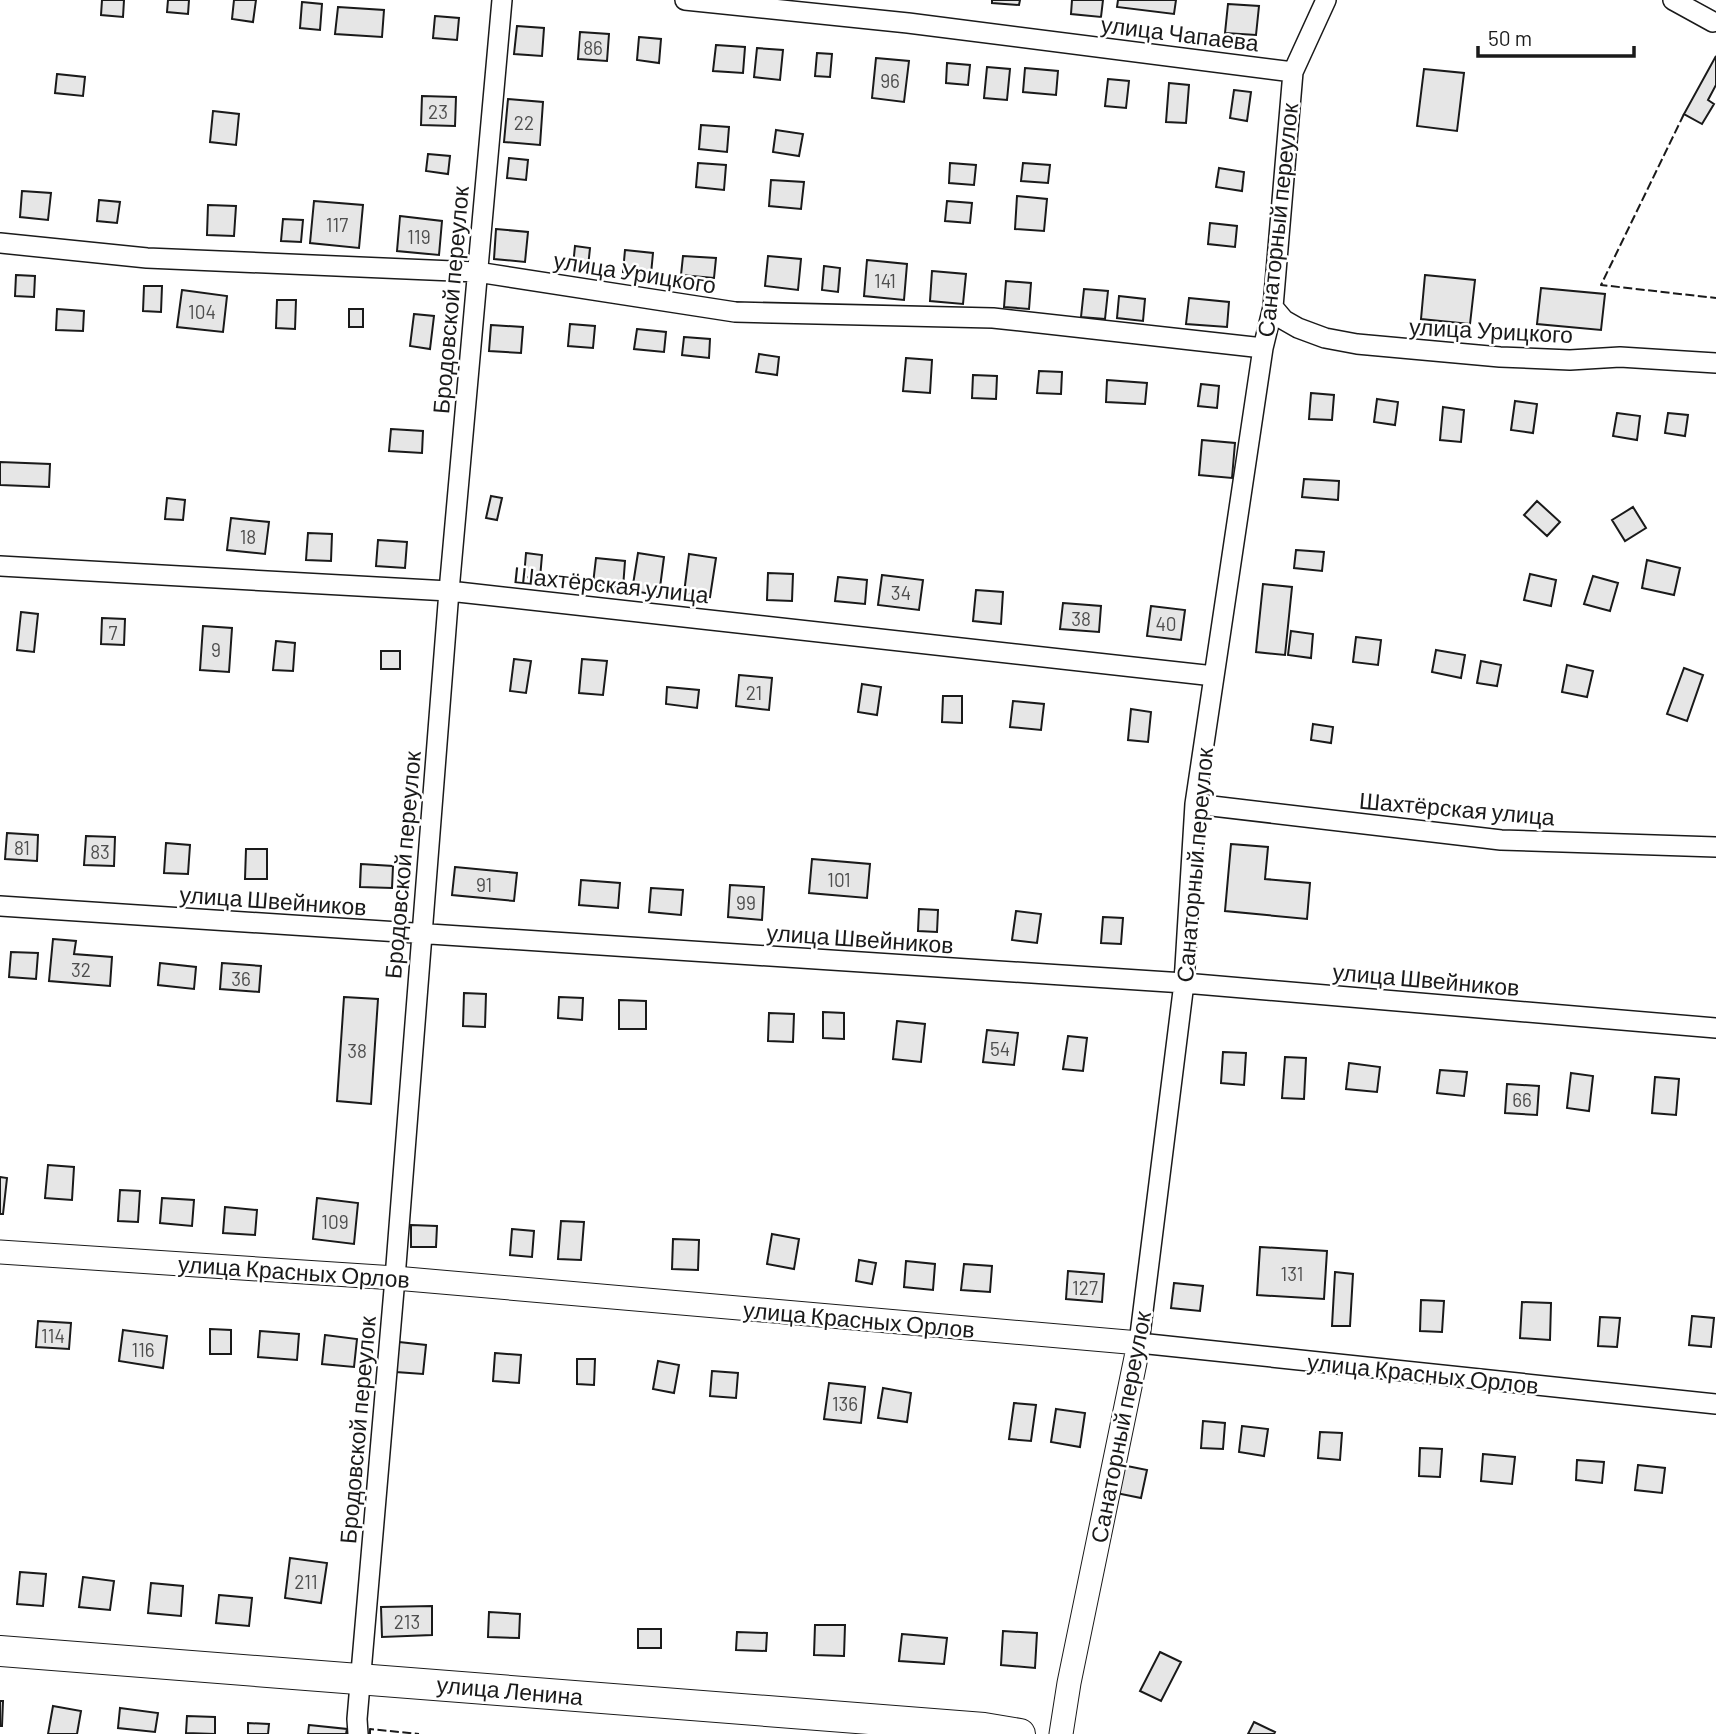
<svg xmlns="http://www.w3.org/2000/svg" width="1716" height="1734" viewBox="0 0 1716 1734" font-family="Barlow,sans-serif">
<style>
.building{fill:#e6e6e6;stroke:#1a1a1a;stroke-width:2}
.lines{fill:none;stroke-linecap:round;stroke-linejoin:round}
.minor-casing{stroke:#1a1a1a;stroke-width:22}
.tertiary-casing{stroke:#1a1a1a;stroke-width:25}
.primary-casing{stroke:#1a1a1a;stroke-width:32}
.minor{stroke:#fff;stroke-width:19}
.tertiary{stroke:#fff;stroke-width:23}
.primary{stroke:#fff;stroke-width:30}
.fence{stroke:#1a1a1a;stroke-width:2;stroke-dasharray:9 3.5;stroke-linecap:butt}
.labels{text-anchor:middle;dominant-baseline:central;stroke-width:5;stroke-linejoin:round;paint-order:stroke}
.number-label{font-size:19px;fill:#4d4d4d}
.street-label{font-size:23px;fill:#1a1a1a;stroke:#fff}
</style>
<rect width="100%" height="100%" fill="#fff"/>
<path class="building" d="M102 0H124L123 17 101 15Z
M168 0H189L188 14 167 12Z
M234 0H256L253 22 232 19Z
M992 0H1020L1019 5 992 3Z
M1072 0H1103L1101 17 1071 14Z
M1118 0H1176L1174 14 1117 7Z
M302 2 322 4 320 30 300 28Z
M1228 4 1259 6 1256 35 1225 33Z
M338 7 384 10 382 37 335 34Z
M435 16 459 18 457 40 433 38Z
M517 26 544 28 542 56 514 54Z
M580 32 609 34 607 61 578 59Z
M639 37 661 39 659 63 637 60Z
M716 45 745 47 743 73 713 71Z
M757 48 783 50 780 80 754 77Z
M817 53 832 54 830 77 815 76Z
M1716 56V85L1708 100 1714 104 1702 124 1684 114Z
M876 58 909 61 904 102 872 98Z
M947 63 970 65 968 85 946 83Z
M987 67 1010 69 1007 100 984 98Z
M1025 68 1058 71 1056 95 1023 92Z
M1424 69 1464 73 1457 131 1417 126Z
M57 74 85 77 83 96 55 93Z
M1108 79 1129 81 1126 108 1105 106Z
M1169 83 1189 85 1186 123 1166 122Z
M1234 90 1251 92 1247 121 1230 118Z
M422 96 456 97 455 126 421 125Z
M508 99 543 102 540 145 504 142Z
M213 111 239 114 236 145 210 142Z
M701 125 729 127 727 152 699 149Z
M776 130 803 134 799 156 773 152Z
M428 154 450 156 448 174 426 171Z
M509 158 528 160 526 180 507 178Z
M698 163 726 165 724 190 696 187Z
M950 163 976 165 974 185 949 183Z
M1023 163 1050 165 1048 183 1021 181Z
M1219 168 1244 172 1242 191 1216 187Z
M771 180 804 182 801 209 769 206Z
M22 191 51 193 48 220 20 217Z
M1017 196 1047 199 1044 231 1015 229Z
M99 200 120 202 117 223 97 221Z
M314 201 363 205 359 248 310 243Z
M947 201 972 203 970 223 945 221Z
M208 205 236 206 234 236 207 235Z
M400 216 442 221 439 255 397 251Z
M283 219 303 220 301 242 281 241Z
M1210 223 1237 226 1235 247 1208 244Z
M496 229 528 232 525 262 494 259Z
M575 246 590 248 588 267 573 266Z
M625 250 653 253 651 274 623 272Z
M683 256 716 258 714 278 681 275Z
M768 256 801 259 798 290 765 286Z
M867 260 907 264 904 300 864 296Z
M824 266 840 268 838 292 822 290Z
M932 271 966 274 963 304 930 301Z
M16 275 35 276 34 297 15 296Z
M1425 275 1475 280 1470 324 1421 319Z
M1006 281 1031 283 1029 309 1004 307Z
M144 286H162L161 312 143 311Z
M1541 288 1605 294 1601 330 1537 324Z
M1084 289 1108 291 1105 319 1081 317Z
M182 290 227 296 223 332 177 327Z
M1119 296 1145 299 1143 321 1117 318Z
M1189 298 1229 302 1227 327 1186 324Z
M277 300H296L295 329 276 328Z
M57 309 84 311 83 331 56 330Z
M349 309H363V327H349Z
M414 314 434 316 430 349 410 346Z
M570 324 595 326 593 348 568 346Z
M491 325 523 327 521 353 489 351Z
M637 329 666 332 664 352 634 349Z
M684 337 710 339 709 358 682 355Z
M759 354 779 357 777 375 756 372Z
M906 358 932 360 930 393 903 391Z
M1039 371 1062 372 1061 394 1037 393Z
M973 375 997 376 996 399 972 398Z
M1107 380 1147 383 1145 404 1106 402Z
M1201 384 1219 386 1217 408 1198 406Z
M1311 393 1334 395 1332 420 1309 419Z
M1377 399 1398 402 1395 425 1374 422Z
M1515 401 1537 404 1533 433 1511 430Z
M1443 407 1464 410 1461 442 1440 440Z
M1617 413 1640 416 1637 440 1613 436Z
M1668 413 1688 415 1685 436 1665 433Z
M391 429 423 431 422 453 389 451Z
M1202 440 1235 443 1232 478 1199 475Z
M0 462 50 464 49 487 0 485Z
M1304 479 1339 481 1338 500 1302 497Z
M491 496 502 498 497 520 486 518Z
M167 498 185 500 183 520 165 519Z
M1537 501 1560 522 1547 536 1524 515Z
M1633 507 1646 528 1625 541 1612 520Z
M231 518 269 522 265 554 227 550Z
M308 533 332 534 331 561 306 560Z
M378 540 407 542 405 568 376 566Z
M1296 550 1324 552 1322 571 1294 568Z
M526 553 542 555 540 578 524 577Z
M638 553 664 557 659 595 632 591Z
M689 554 716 558 710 597 684 593Z
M596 558 625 561 623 588 593 584Z
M1647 560 1680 568 1674 595 1642 588Z
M768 573 793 574 792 601 767 600Z
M1530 574 1556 580 1551 606 1524 600Z
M882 575 923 580 919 610 878 605Z
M1593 576 1618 583 1610 611 1584 604Z
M838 577 867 580 865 604 835 601Z
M1263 584 1292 587 1285 655 1256 652Z
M976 590 1003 592 1001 624 973 621Z
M1063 603 1101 606 1099 632 1060 629Z
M1151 606 1185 610 1181 640 1147 636Z
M21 612 38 614 34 652 17 650Z
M102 618 125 619 124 645 101 644Z
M203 626 232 628 229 672 200 670Z
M1291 631 1313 634 1311 658 1288 655Z
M1356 637 1381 640 1378 665 1353 662Z
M276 641 295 643 293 671 273 670Z
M1436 650 1465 655 1461 678 1432 672Z
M381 651H400V669H381Z
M514 659 531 661 526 693 510 691Z
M582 659 607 661 603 695 579 693Z
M1481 661 1501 665 1497 686 1477 683Z
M1567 665 1593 671 1587 697 1562 692Z
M1684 668 1703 675 1687 721 1667 714Z
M739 675 772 678 769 710 736 706Z
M862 684 881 687 877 715 858 712Z
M667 687 699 690 697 708 666 704Z
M943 696H962V723L942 722Z
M1013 701 1044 704 1041 730 1010 727Z
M1131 709 1151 712 1148 742 1128 740Z
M1313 724 1333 727 1331 743 1311 740Z
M7 833 38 835 37 861 5 859Z
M86 836 115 837 114 866 84 865Z
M166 843 190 845 188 874 164 873Z
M1231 844 1268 847 1265 879 1310 883 1307 919 1225 911Z
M246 849H267V879H245Z
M812 859 870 864 867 898 809 893Z
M361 864 393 866 392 888 360 887Z
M455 867 517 873 514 901 452 895Z
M581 880 620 883 618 908 579 905Z
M730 885 764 887 762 920 728 917Z
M651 888 683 890 681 915 649 912Z
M919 909 938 910 937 932 918 931Z
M1016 911 1041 914 1037 943 1012 940Z
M1103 917 1123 918 1121 944 1101 943Z
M53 939 76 941 74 954 112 957 110 986 49 981Z
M11 952 38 953 36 979 9 977Z
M160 963 196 967 194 989 158 985Z
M222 963 261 966 259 992 220 989Z
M464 993 486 994 485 1027 463 1026Z
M344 997 378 999 371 1104 337 1101Z
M559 997 583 998 582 1020 558 1018Z
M619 1000 646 1001V1029H619Z
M823 1012 844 1013V1039L823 1038Z
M769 1013 794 1014 793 1042 768 1041Z
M897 1021 925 1024 921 1062 893 1059Z
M987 1030 1018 1033 1014 1065 983 1062Z
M1068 1036 1087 1038 1083 1071 1063 1069Z
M1223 1052 1246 1053 1244 1085 1221 1083Z
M1285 1057 1306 1058 1304 1099 1282 1098Z
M1349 1063 1380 1067 1377 1092 1346 1089Z
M1440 1070 1467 1072 1464 1096 1437 1093Z
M1571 1073 1593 1076 1589 1111 1567 1108Z
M1655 1077 1679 1079 1676 1115 1652 1113Z
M1507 1084 1539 1086 1537 1115 1505 1113Z
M48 1165 74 1167 72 1200 45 1198Z
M0 1177 7 1178 3 1214H0Z
M120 1190 140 1191 138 1222 118 1221Z
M162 1198 194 1200 192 1226 160 1223Z
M317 1198 358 1203 354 1244 313 1239Z
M225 1207 257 1210 255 1235 223 1233Z
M561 1221 584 1222 581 1260 558 1259Z
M411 1225 437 1226 436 1247H411Z
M512 1229 534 1231 532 1257 510 1255Z
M772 1234 799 1239 794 1269 767 1264Z
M673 1239 699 1240 698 1270 672 1269Z
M1260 1247 1327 1251 1324 1299 1257 1295Z
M859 1260 876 1263 872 1284 856 1281Z
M906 1261 935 1264 933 1290 904 1287Z
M964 1264 992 1266 990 1292 961 1290Z
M1068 1271 1104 1274 1102 1302 1066 1299Z
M1335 1272 1353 1274 1350 1326H1332Z
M1174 1283 1203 1286 1200 1311 1171 1308Z
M1421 1300 1444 1301 1442 1332 1420 1331Z
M1522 1302 1551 1303 1550 1340 1520 1338Z
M1692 1316 1714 1318 1711 1347 1689 1345Z
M1600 1317 1620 1318 1617 1347 1598 1346Z
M38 1321 71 1323 69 1349 36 1347Z
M210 1329 231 1330V1354H210Z
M123 1330 167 1336 163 1368 119 1361Z
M260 1331 299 1334 297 1360 258 1357Z
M325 1335 357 1339 354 1367 322 1364Z
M399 1342 426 1345 423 1374 396 1372Z
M495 1353 521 1355 519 1383 493 1381Z
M577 1359H595L594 1385 577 1384Z
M658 1361 679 1365 674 1393 653 1389Z
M712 1371 738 1373 736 1398 710 1396Z
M829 1383 865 1387 861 1423 824 1419Z
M883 1388 911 1393 907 1422 878 1418Z
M1014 1403 1036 1405 1031 1441 1009 1439Z
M1056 1409 1085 1413 1080 1447 1051 1442Z
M1203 1421 1225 1423 1223 1449 1201 1448Z
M1242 1426 1268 1429 1264 1456 1239 1452Z
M1320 1432 1342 1433 1340 1460 1318 1458Z
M1420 1448 1442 1449 1440 1477 1419 1476Z
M1483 1454 1515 1457 1512 1484 1481 1481Z
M1577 1460 1604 1462 1602 1483 1576 1480Z
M1122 1465 1147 1470 1141 1498 1116 1493Z
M1638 1465 1665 1468 1662 1493 1635 1490Z
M290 1558 327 1563 321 1603 285 1598Z
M20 1572 46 1574 43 1606 17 1604Z
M83 1577 114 1581 110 1610 79 1607Z
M151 1583 183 1586 181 1616 148 1613Z
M219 1595 252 1598 249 1626 216 1623Z
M432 1606V1635L382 1637 381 1607Z
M489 1612 520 1614 519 1638 488 1637Z
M815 1625H845L844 1656 814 1655Z
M638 1629H661V1648H638Z
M1003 1631 1037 1633 1035 1668 1001 1665Z
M737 1632 767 1633 766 1651 736 1650Z
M902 1634 947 1638 944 1664 899 1661Z
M1160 1652 1181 1662 1161 1701 1140 1691Z
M0 1701H3L2 1726H0Z
M53 1706 81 1711 77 1734H48Z
M120 1708 158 1713 155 1732 118 1728Z
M187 1716 215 1717V1734L186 1733Z
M1254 1722 1275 1732 1274 1734H1248Z
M248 1723 269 1724 268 1734H248Z
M309 1725 347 1729 346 1734H308Z"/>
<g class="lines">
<g class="minor-casing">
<path id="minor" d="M685 0 908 23 1293 72
M1326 0 1293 72 1273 307 1263 348 1195 804 1184 983 1139 1343 1716 1404
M1673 0 1713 22
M0 243 147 258 477 272 735 312 993 318 1263 348
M1273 307 1284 320 1298 328 1325 338 1357 344 1500 357 1570 360 1620 357 1716 363
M0 566 449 591 1214 676
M1195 804 1501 840 1716 847
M0 906 1184 983 1716 1028
M358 1734 357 1719 395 1278 449 591 502 0"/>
</g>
<g class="tertiary-casing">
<path id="tertiary" d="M0 1252 395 1278 1139 1343 1069 1683 1061 1734"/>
</g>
<g class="primary-casing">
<path id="primary" d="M0 1651 984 1728 1020 1734"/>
</g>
<use href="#minor" class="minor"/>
<use href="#tertiary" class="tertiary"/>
<use href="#primary" class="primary"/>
<path class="fence" d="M1684 114 1601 285 1716 298
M370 1734V1729L419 1734"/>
</g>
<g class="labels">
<g class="number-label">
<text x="593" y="47">86</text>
<text x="890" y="80">96</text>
<text x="438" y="111">23</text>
<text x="524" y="122">22</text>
<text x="337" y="224">117</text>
<text x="419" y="236">119</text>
<text x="885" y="280">141</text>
<text x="202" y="311">104</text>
<text x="248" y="536">18</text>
<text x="901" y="592">34</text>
<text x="1081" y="618">38</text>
<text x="1166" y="623">40</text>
<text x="113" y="632">7</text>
<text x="216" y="649">9</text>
<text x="754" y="692">21</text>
<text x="22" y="847">81</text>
<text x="100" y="851">83</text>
<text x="839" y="879">101</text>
<text x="484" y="884">91</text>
<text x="746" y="902">99</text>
<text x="81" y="969">32</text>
<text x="241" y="978">36</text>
<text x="1000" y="1048">54</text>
<text x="357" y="1050">38</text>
<text x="1522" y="1099">66</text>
<text x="335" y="1221">109</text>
<text x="1292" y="1273">131</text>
<text x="1085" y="1287">127</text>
<text x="53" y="1335">114</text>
<text x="143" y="1349">116</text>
<text x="845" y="1403">136</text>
<text x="306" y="1581">211</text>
<text x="407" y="1621">213</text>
</g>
<g class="street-label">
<text transform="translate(1180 33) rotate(7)">улица Чапаева</text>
<text transform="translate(1277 220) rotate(-84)">Санаторный переулок</text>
<text transform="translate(635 272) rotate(9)">улица Урицкого</text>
<text transform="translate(450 300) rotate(-85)">Бродовской переулок</text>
<text transform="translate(1491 330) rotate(3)">улица Урицкого</text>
<text transform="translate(611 584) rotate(6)">Шахтёрская улица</text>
<text transform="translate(1457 808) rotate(5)">Шахтёрская улица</text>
<text transform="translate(402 865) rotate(-85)">Бродовской переулок</text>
<text transform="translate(1194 865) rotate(-85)">Санаторный переулок</text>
<text transform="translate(273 900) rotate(4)">улица Швейников</text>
<text transform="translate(860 938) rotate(4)">улица Швейников</text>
<text transform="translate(1426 979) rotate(5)">улица Швейников</text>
<text transform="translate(294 1271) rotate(4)">улица Красных Орлов</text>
<text transform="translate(859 1319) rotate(5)">улица Красных Орлов</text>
<text transform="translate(1423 1373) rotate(6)">улица Красных Орлов</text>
<text transform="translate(1120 1427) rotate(-79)">Санаторный переулок</text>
<text transform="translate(357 1430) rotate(-85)">Бродовской переулок</text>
<text transform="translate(510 1690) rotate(5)">улица Ленина</text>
</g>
</g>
<path d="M1478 46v10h156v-10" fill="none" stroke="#1a1a1a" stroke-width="3.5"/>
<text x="1488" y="46" font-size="21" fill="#1a1a1a" stroke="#ffffff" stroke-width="5" paint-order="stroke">50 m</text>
</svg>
